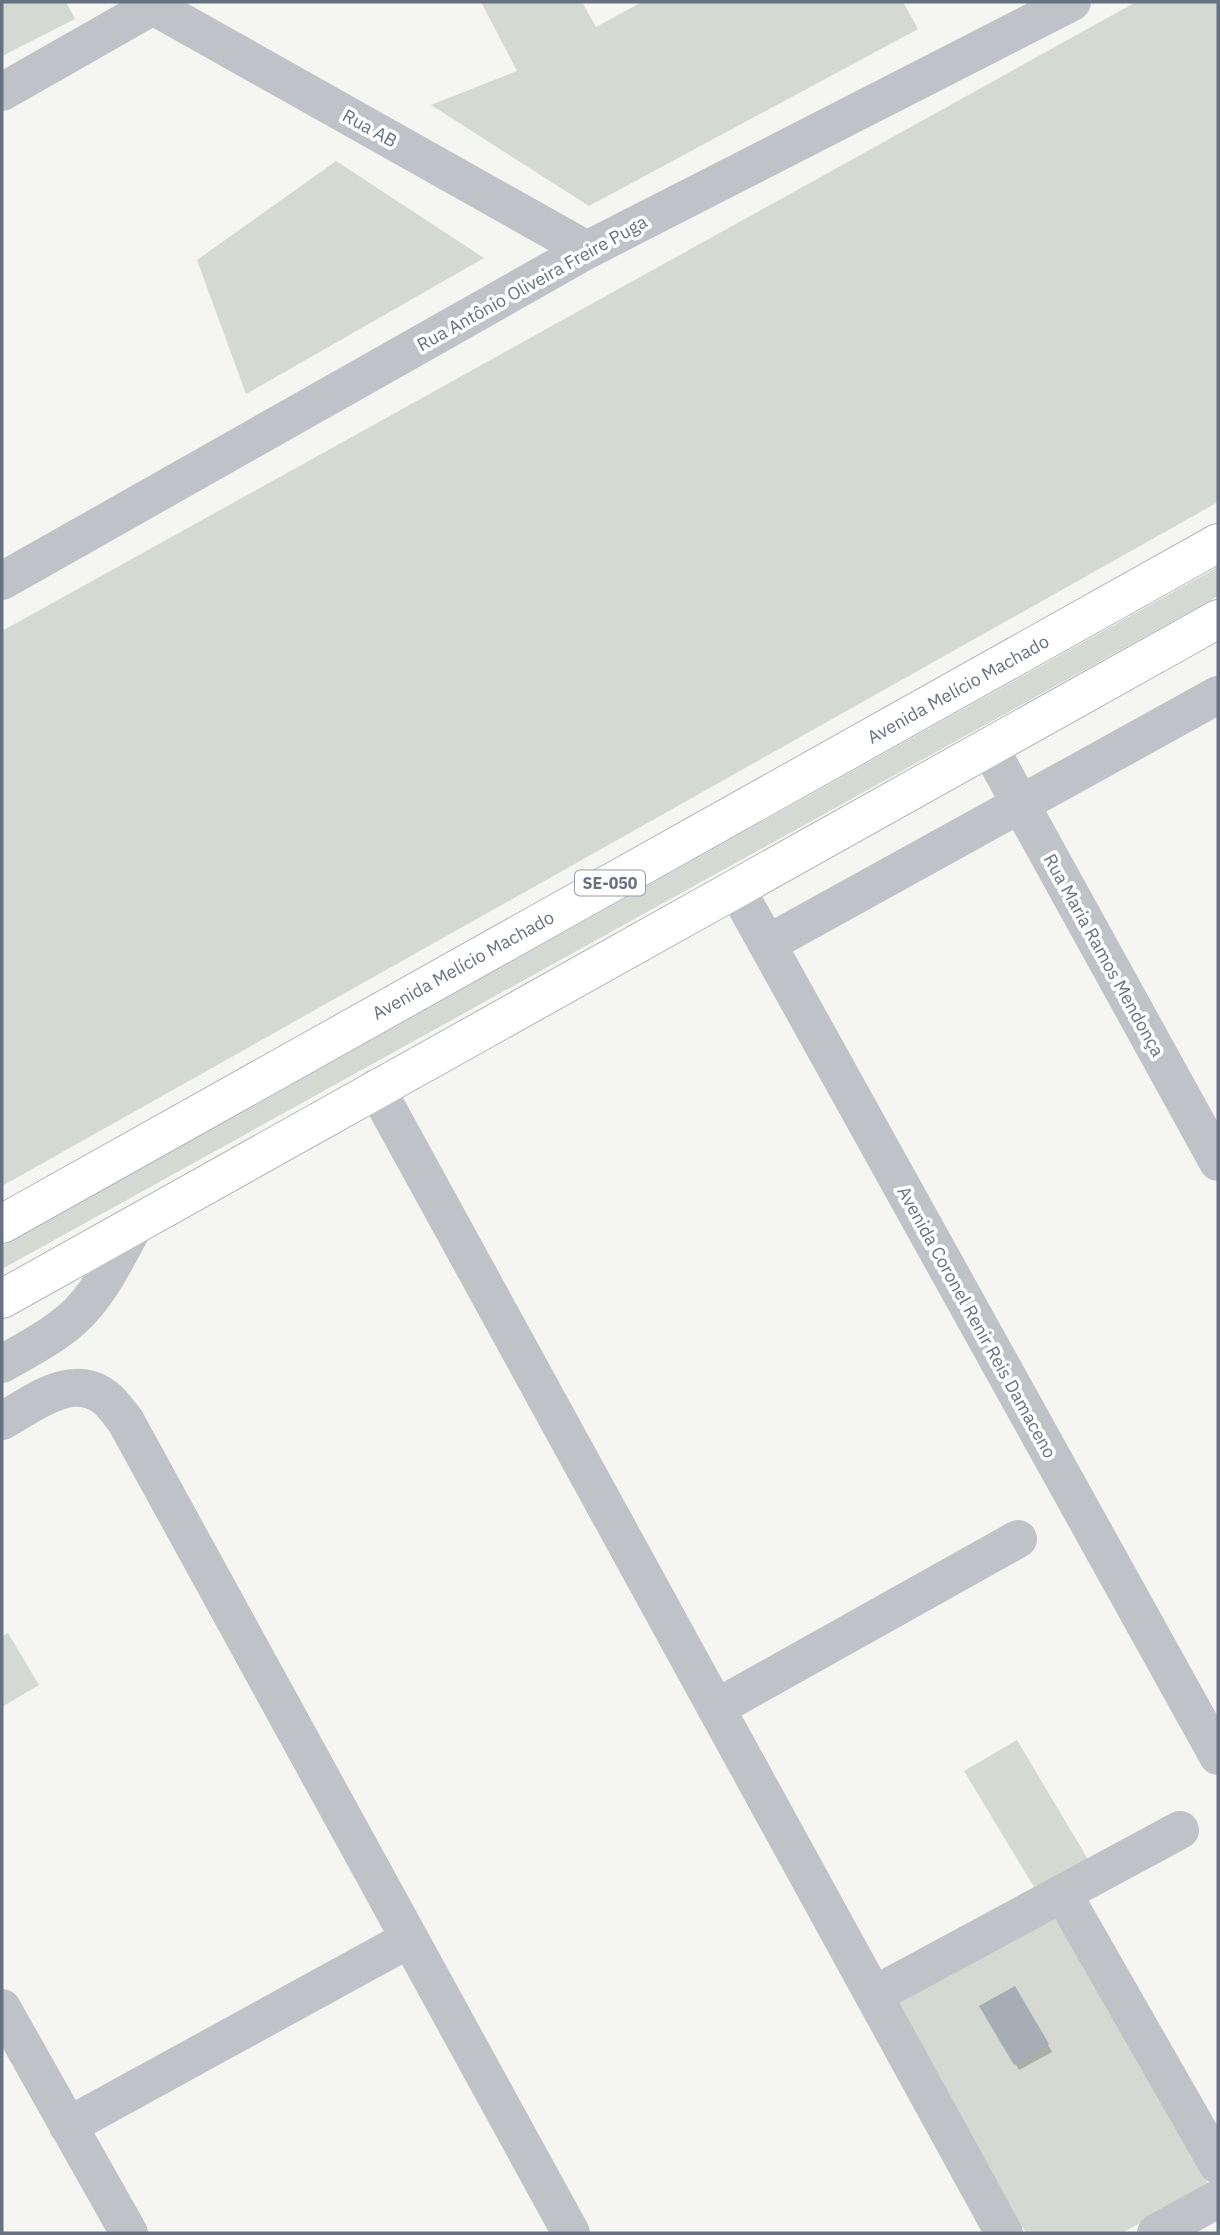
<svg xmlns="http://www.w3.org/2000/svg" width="1220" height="2235" viewBox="0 0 1220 2235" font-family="'IBM Plex Sans',sans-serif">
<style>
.green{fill:#d4dad2}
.shadow{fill:#0003}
.building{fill:#a7adb4}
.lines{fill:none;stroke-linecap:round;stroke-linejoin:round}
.major-casing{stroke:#b2b5ba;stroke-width:40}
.minor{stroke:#bfc2c6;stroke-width:38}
.major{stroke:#fff;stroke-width:38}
.labels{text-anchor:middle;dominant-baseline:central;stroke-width:7;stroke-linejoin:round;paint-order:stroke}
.shield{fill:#fff;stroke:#949ca7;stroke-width:2}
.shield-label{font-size:16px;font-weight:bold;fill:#667181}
.street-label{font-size:18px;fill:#667181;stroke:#fff}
</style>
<rect width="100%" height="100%" fill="#f5f5f2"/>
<path class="green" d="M2 2H66L75 19 2 56Z
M481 2H582L596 27 642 2H903L918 29 589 206 431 105 517 71Z
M1136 2H1218V502L2 1186V631Z
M336 161 484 258 246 394 197 260Z
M1218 567V596L2 1269V1246Z
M8 1633 39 1685 2 1707V1636Z
M1017 1740 1092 1866 1040 1897 964 1771Z
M1057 1913 1209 2185 1122 2233H1026L896 2001Z"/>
<path class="shadow" d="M1014 1988 1052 2052 1019 2070 982 2006Z"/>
<path class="building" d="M1015 1986 1049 2044 1014 2065 979 2006Z"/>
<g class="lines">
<g class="major-casing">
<path id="major" d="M2 1224 1218 543
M2 1299 1218 619"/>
</g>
<path class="minor" d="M153 6 587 250
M2 92 160 2
M2 581 587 250 1072 2
M989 747 1218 1162
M736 888 1218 1756
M767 944 1218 695
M376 1088 1004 2233
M2 1364C25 1351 50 1338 71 1320 99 1296 116 1258 134 1226
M2 1421C33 1404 73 1370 107 1399 113 1404 119 1413 125 1420L571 2233
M716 1708 1018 1539
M1063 1894 1218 2165
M874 1995 1180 1830
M2 2008 129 2233
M68 2126 409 1939
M1156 2233 1218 2199"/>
<use href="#major" class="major"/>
</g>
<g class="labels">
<rect class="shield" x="575" y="870.5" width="70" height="25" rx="5"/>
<g class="shield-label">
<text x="610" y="883">SE-050</text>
</g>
<g class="street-label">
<text transform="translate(370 128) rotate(29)">Rua AB</text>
<text transform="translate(532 283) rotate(-29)">Rua Antônio Oliveira Freire Puga</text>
<text transform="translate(958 689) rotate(-29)">Avenida Melício Machado</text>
<text transform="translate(1104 955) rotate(61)">Rua Maria Ramos Mendonça</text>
<text transform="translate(463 965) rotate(-29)">Avenida Melício Machado</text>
<text transform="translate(977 1322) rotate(61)">Avenida Coronel Renir Reis Damaceno</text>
</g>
</g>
<rect width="1220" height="2235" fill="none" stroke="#667181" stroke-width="7"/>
</svg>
